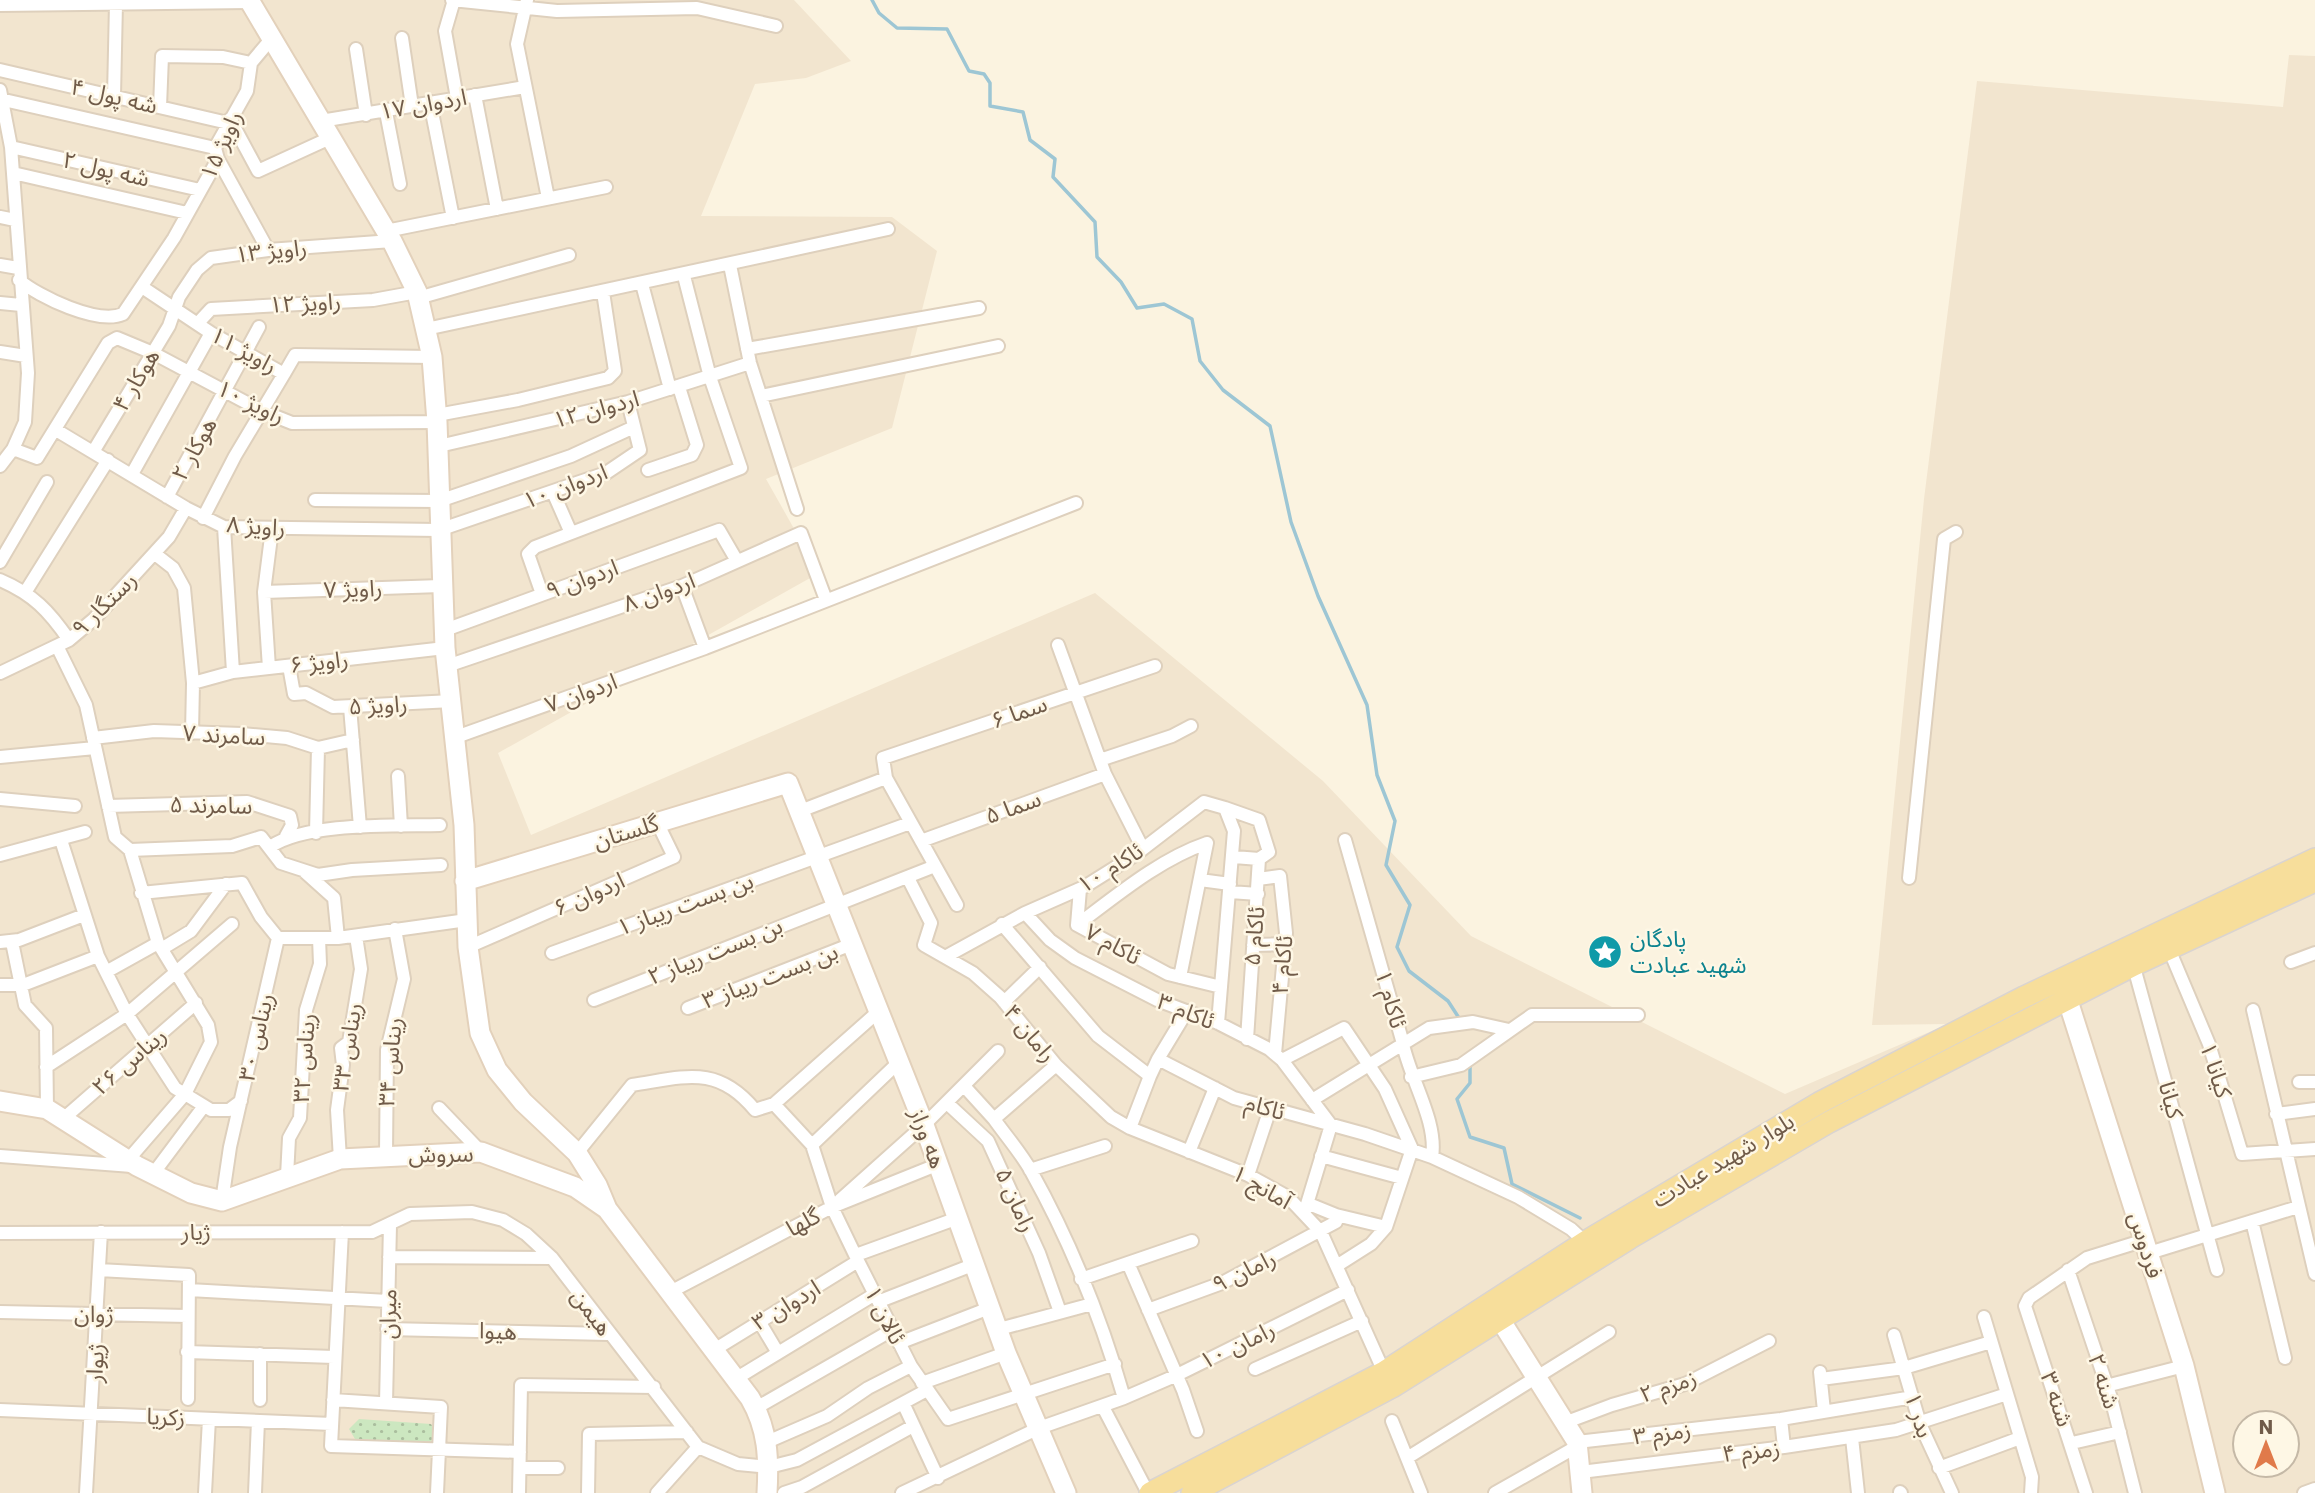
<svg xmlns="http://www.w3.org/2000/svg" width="2315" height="1493" viewBox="0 0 2315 1493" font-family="Poppins,'Noto Sans Arabic',sans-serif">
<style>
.residential{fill:#f2e5cf;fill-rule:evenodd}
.park{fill:url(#park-dots)}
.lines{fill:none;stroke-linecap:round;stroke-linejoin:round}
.stream{stroke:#9dc6d4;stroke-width:3.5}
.street-casing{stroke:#ded0bd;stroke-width:16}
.secondary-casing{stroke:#e3d1bb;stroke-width:23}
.primary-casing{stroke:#dad4d0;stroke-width:24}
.street{stroke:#fff;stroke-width:12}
.secondary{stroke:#fff;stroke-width:19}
.primary{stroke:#f7de9b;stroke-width:21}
.labels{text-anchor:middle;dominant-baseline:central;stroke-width:5;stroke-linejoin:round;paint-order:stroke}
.street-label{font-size:23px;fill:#705b49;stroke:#fef7e5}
.culture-label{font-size:23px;fill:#0d838f;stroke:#fef7e5;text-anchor:start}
</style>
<defs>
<pattern id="park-dots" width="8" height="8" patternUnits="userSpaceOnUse" patternTransform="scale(1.75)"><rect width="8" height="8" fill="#cce7c0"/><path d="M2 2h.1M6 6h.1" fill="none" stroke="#aabe9e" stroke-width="1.8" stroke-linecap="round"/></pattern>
</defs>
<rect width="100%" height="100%" fill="#fbf3e0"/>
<path class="residential" d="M0 0H794L851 61 806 78 755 84 701 216 892 217 937 251 892 428 766 479 819 573 498 753 531 835 1095 593 1323 781 1471 936 1785 1094 1948 1024 1872 1025 1924 499 1977 81 2283 107 2289 55 2315 56V1493H0ZM2245 1423H2287V1465H2245Z"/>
<path class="park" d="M359 1419 431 1424 437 1435 429 1443 355 1439 349 1429Z"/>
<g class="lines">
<path class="stream" d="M872 0 879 13 897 28 947 29 969 71 984 74 990 83V106L1023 112 1030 140 1055 159 1053 177 1095 222 1097 257 1121 282 1137 308 1164 304 1192 319 1200 361 1223 390 1270 426 1291 522 1318 596 1367 705 1377 775 1395 821 1386 865 1410 905 1397 947 1409 971 1448 1001 1459 1018
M1470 1066V1083L1457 1099 1470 1137 1504 1148 1512 1184 1580 1218"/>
<g class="street-casing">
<path id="street" d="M452 0 557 11 697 8 776 26
M454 0 445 31 457 98
M527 0 517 44 548 198
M0 5 250 2
M402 38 412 106
M356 49 366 115
M0 70 228 123
M0 90 11 147 28 373 25 422 13 449 0 466
M475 95 497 209
M114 96 116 3
M0 99 215 148
M430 102 453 218
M160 107 162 56 223 57 251 63
M386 112 400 184
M230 119 258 171 330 138
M321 121 525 87
M11 147 200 190
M218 159 268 250
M13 173 187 213
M0 217 15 220
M386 231 606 187
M0 265 18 268
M730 265 750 363 797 509
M19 280C39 297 98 325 123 314L174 238 218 159 215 148 247 91 251 63 272 38
M642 284 670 389
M142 287 211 333 284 374 295 355 432 357
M418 298 569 255
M0 303 21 305
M198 323 211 309 373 300 417 292
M426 329 888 229
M747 349 979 308
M0 352 26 356
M761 396 998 346
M437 415 518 400 608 378 615 371 603 292
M56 430 186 508 224 527 439 530 606 473 640 450 628 402
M439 446 628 402 750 363
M13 449 37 458 108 343 117 338 153 353 262 411 292 423 437 422
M93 452 169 326 179 297 197 270 211 258 268 250 392 241
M648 470 692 455 697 445 679 387
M132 474 211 333
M553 492 571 533
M167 497 259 327
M315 500 439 501 571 456 634 427
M203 518 235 456 284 374
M224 527 233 672
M155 554 173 568 184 588 193 683 192 733
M0 562 47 482
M0 580C33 594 49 611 69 640
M682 586 705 648
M26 591 108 460
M264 592 441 586
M542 594 528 554 535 547 741 468 710 377 684 276
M445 630 719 530 737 561
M1058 645 1105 774 1143 849
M57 646 86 705 115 837 130 850 158 943 208 1025 211 1042 185 1094 128 1160
M289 666 294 694 306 693 333 707 452 701
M447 666 682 586 801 533 826 600
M269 668 264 592 272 529
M0 673 69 640 94 619 169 537 186 508
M193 683 233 672 445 648
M350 707 360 827
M456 737 705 648 1076 503
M93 738 154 731 242 734 287 738 318 748 353 740
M0 757 95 748
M1100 760 1172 736 1191 726
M398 776 401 826
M0 799 75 806
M108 806 247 802 290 816 292 825 286 836
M1225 808 1259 820 1269 852 1259 859
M800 811 886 778
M316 833 318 748
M61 840 98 956 127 1014 175 1088 211 1110H229L241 1101
M1345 840 1402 1040C1409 1078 1438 1121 1432 1157
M921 841 1105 774
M270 847C306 822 394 826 440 825
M130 850 232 846 261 837 281 863 318 875 352 870 441 865
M0 855 85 832
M1234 857 1259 859 1247 1039
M305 872 334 898 338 938
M908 878 931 923 924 945 973 973 1000 997 1056 1065 1111 1117 1130 1128 1248 1175 1288 1197 1321 1232 1384 1372
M1909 878 1944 539 1956 532
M1258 879 1280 876 1286 933 1275 1054
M1200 880 1230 884
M1080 889 1077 925 1168 974 1221 987
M1230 892 1258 894
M141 893 242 883 261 917 278 938 230 1147 222 1201
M957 905 886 778 883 758 1155 666
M1025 913 1050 940 1075 958 1157 1000 1218 1023 1269 1049 1282 1060 1331 1125 1304 1214
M1002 924 1098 1036 1150 1076 1158 1059 1234 1098 1365 1134 1432 1157 1518 1197 1571 1229 1585 1242
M1077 925C1117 895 1160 859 1207 843
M278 938H338L467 920
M0 942 19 940 84 915
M12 942 25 1005 46 1028 47 1109
M1253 945 1284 944
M468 947 674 857 657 822
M163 948 191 931 226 884
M2169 949 2209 1044 2242 1154 2315 1149
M552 953 910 823
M945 957 1025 913 1084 887 1135 855 1204 802 1225 808 1234 831 1218 1023
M2132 960 2217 1270
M2291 962 2315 953
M106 972 158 943
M1180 977 1207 843
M0 985H23L98 956
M594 1000 935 866
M1004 1002 1040 967
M688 1008 852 944
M2253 1010 2315 1274
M1158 1059 1187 1011
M1282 1060 1344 1028 1385 1089 1412 1149 1386 1227 1371 1244 1338 1265
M46 1067 127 1014 232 924
M1411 1077 1461 1065 1532 1015H1638
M2299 1082H2315
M964 1086 994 1119 1056 1065
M1312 1100 1429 1028 1473 1022 1509 1030
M947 1103 988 1141 1039 1253 1060 1312
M774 1104 879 1011
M439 1108 481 1152
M2276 1114 2315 1109
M63 1119 196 1003
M994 1119C1006 1136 1021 1153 1031 1171 1070 1241 1102 1321 1124 1398
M1130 1128 1150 1076
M812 1145 900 1061
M1189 1152 1215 1088
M577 1153 632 1085C685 1077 717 1064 755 1110L774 1104 812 1145 832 1207 858 1261 911 1366 948 1419 1115 1364
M386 1154 387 1050 404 979 395 929
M0 1156 132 1166
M1321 1156 1402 1178
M340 1159 337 1110 343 1065 341 1048 349 1042 361 969 356 936
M1030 1170 1105 1146
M153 1174 204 1106
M1248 1175 1270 1109
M287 1176 289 1138 300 1118 306 1010 320 964 319 938
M840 1200 924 1125 998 1051
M1309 1204 1336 1215 1386 1227
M2252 1221 2285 1358
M342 1232 331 1446 520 1452
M0 1233 372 1232 410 1214 472 1212 503 1220 526 1234 552 1258 698 1447 738 1464 769 1467 797 1460 927 1390
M2149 1253 2298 1207
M856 1255 958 1218
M389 1257 552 1258
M1128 1263 1183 1390 1197 1431
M99 1270 189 1275 188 1399
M2068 1270 2111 1398 2135 1493
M1081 1279 1192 1241
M189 1290 388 1301
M672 1291 832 1207 939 1164
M880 1301 975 1264
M1148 1310 1222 1283 1336 1222
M0 1312 188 1316
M1984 1317 2032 1477 2031 1493
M759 1321 778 1353
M387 1329 608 1334
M999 1329 1092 1304
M1894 1335 1920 1424 1952 1493
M899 1343 992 1307
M714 1350 858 1261
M187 1352 334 1357
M260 1354V1400
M1255 1369 1362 1321
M1820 1372 1824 1411
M737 1378 875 1294
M1821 1379 1904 1368 1991 1342
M922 1383 1006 1353
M2106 1386 2184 1366
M333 1400 441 1407 437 1493
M386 1403 390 1225
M904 1405 938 1478
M1103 1407 1148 1493
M756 1408 892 1330
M0 1410 332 1424
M1781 1419 1784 1447
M1392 1421 1421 1493
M1564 1423 1612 1405 1685 1384 1769 1341
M1852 1438 1858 1493
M767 1442 827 1416 868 1388 911 1366
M1577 1442 1781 1419 1913 1397
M2072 1443 2120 1432
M1407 1458 1609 1332
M520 1468H558
M1939 1468 2020 1438
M1581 1472 1784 1447 1896 1430 2007 1394
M1900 1492 1901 1493
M86 1493 101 1232
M205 1493 209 1419
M255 1493 258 1421
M519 1493 521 1385 654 1387
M588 1493 589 1434 687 1432
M657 1493 698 1447
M784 1493 802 1487 913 1426
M902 1493 1039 1428 1124 1398 1175 1376 1348 1290
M1495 1493 1576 1447
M2086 1493 2025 1306 2029 1298 2087 1258 2145 1240
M2304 1493 2315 1489"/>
</g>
<g class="secondary-casing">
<path id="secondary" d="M249 0 392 241 417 292 432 357 437 422 445 648 464 825 468 947 480 1033 497 1070 523 1102 577 1153 597 1185 607 1209
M465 881 788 783 924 1125 1006 1353 1066 1493
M2063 985 2184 1366 2215 1493
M0 1101 47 1109 137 1166 191 1193 222 1201 340 1159 481 1152 575 1187 607 1209 750 1398C768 1429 769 1458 767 1493
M1501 1321 1577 1442 1582 1493"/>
</g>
<g class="primary-casing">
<path id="primary" d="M1150 1493 1384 1372 1585 1242 1819 1103 2024 997 2315 859
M1192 1493 1392 1387 1630 1238 1829 1122 2134 965 2315 881"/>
</g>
<use href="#street" class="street"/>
<use href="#secondary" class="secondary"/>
<use href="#primary" class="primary"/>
</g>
<defs>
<g id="sight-disc" transform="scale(1.75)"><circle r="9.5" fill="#0f9aa8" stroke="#fef7e5"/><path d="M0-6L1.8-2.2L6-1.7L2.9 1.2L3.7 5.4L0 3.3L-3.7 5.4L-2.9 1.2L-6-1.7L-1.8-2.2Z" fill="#fff"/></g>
</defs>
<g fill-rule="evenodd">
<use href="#sight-disc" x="1605" y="952"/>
</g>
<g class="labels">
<g class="street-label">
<text transform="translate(114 96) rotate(13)">شه پول ۴</text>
<text transform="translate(423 104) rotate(-10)">اردوان ۱۷</text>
<text transform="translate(221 145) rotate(-66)">راویژ ۱۵</text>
<text transform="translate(106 169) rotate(13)">شه پول ۲</text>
<text transform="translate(271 251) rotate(-6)">راویژ ۱۳</text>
<text transform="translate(305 303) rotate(-3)">راویژ ۱۲</text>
<text transform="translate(244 350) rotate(29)">راویژ ۱۱</text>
<text transform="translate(136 380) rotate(-59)">هوکار ۴</text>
<text transform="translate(251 402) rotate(26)">راویژ ۱۰</text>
<text transform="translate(596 409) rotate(-15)">اردوان ۱۲</text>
<text transform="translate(194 449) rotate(-61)">هوکار ۲</text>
<text transform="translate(565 486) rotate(-21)">اردوان ۱۰</text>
<text transform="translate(256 526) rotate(4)">راویژ ۸</text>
<text transform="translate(582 579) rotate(-20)">اردوان ۹</text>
<text transform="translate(353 589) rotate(-2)">راویژ ۷</text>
<text transform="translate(659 592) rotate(-20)">اردوان ۸</text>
<text transform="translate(104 604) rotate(-45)">رستگار ۹</text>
<text transform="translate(319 662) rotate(-6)">راویژ ۶</text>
<text transform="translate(581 693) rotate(-20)">اردوان ۷</text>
<text transform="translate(378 705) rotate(-3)">راویژ ۵</text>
<text transform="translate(1019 712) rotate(-19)">سما ۶</text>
<text transform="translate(224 735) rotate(3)">سامرند ۷</text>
<text transform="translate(211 805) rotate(1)">سامرند ۵</text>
<text transform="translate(1013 807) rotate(-20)">سما ۵</text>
<text transform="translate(626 832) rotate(-17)">گلستان</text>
<text transform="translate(1110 868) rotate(-32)">ئاکام ۱۰</text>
<text transform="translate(589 894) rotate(-24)">اردوان ۶</text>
<text transform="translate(685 904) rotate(-20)">بن بست ریباز ۱</text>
<text transform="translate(1254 936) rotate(-85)">ئاکام ۵</text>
<text transform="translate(1113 944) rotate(29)">ئاکام ۷</text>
<text transform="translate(715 951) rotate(-22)">بن بست ریباز ۲</text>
<text transform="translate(1282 965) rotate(-85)">ئاکام ۴</text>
<text transform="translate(770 976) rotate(-21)">بن بست ریباز ۳</text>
<text transform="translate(1391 999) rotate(74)">ئاکام ۱</text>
<text transform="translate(1186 1011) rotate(22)">ئاکام ۳</text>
<text transform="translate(1030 1033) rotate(50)">رامان ۴</text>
<text transform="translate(256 1037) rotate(-77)">ریناس ۳۰</text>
<text transform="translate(347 1047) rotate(-81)">ریناس ۳۳</text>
<text transform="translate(304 1058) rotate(-86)">ریناس ۳۲</text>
<text transform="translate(129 1061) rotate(-41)">ریناس ۲۶</text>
<text transform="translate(390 1062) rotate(-85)">ریناس ۳۴</text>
<text transform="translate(2216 1070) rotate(72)">کیانا ۱</text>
<text transform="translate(2171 1100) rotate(75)">کیانا</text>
<text transform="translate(1265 1107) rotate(16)">ئاکام</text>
<text transform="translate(928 1138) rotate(69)">هه وراز</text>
<text transform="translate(441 1154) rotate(-1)">سروش</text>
<text transform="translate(1723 1160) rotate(-31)">بلوار شهید عبادت</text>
<text transform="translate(1262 1187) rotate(30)">آمانج ۱</text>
<text transform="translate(1016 1200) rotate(66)">رامان ۵</text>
<text transform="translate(803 1222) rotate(-28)">گلها</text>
<text x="196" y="1232">ژیار</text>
<text transform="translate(2146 1245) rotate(73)">فردوس</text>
<text transform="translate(1244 1271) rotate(-26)">رامان ۹</text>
<text transform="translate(786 1305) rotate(-31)">اردوان ۳</text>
<text transform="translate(592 1312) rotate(53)">هیمن</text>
<text transform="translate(94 1314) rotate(1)">ژوان</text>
<text transform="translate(388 1314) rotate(-89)">میران</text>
<text transform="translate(885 1315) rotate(63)">ئالان ۱</text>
<text transform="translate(498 1331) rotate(2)">هیوا</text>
<text transform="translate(1237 1345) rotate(-26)">رامان ۱۰</text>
<text transform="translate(95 1363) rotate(-87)">ژیوار</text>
<text transform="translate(2104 1381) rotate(72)">شنه ۲</text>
<text transform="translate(1668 1386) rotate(-19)">زمزم ۲</text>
<text transform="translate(2057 1399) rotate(71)">شنه ۳</text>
<text transform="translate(1919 1415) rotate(72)">بدر ۱</text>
<text transform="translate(166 1417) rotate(3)">زکریا</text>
<text transform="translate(1662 1433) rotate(-7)">زمزم ۳</text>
<text transform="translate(1751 1451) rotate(-6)">زمزم ۴</text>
</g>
<g class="culture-label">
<text x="1630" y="939">پادگان<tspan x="1630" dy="26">شهید عبادت</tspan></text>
</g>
</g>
<g transform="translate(2266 1444)"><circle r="33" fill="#fef7e5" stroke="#c5b9a7" stroke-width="2"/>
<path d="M0-5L12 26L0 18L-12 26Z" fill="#e07a4a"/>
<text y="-10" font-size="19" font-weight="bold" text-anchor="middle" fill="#705b49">N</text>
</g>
</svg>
